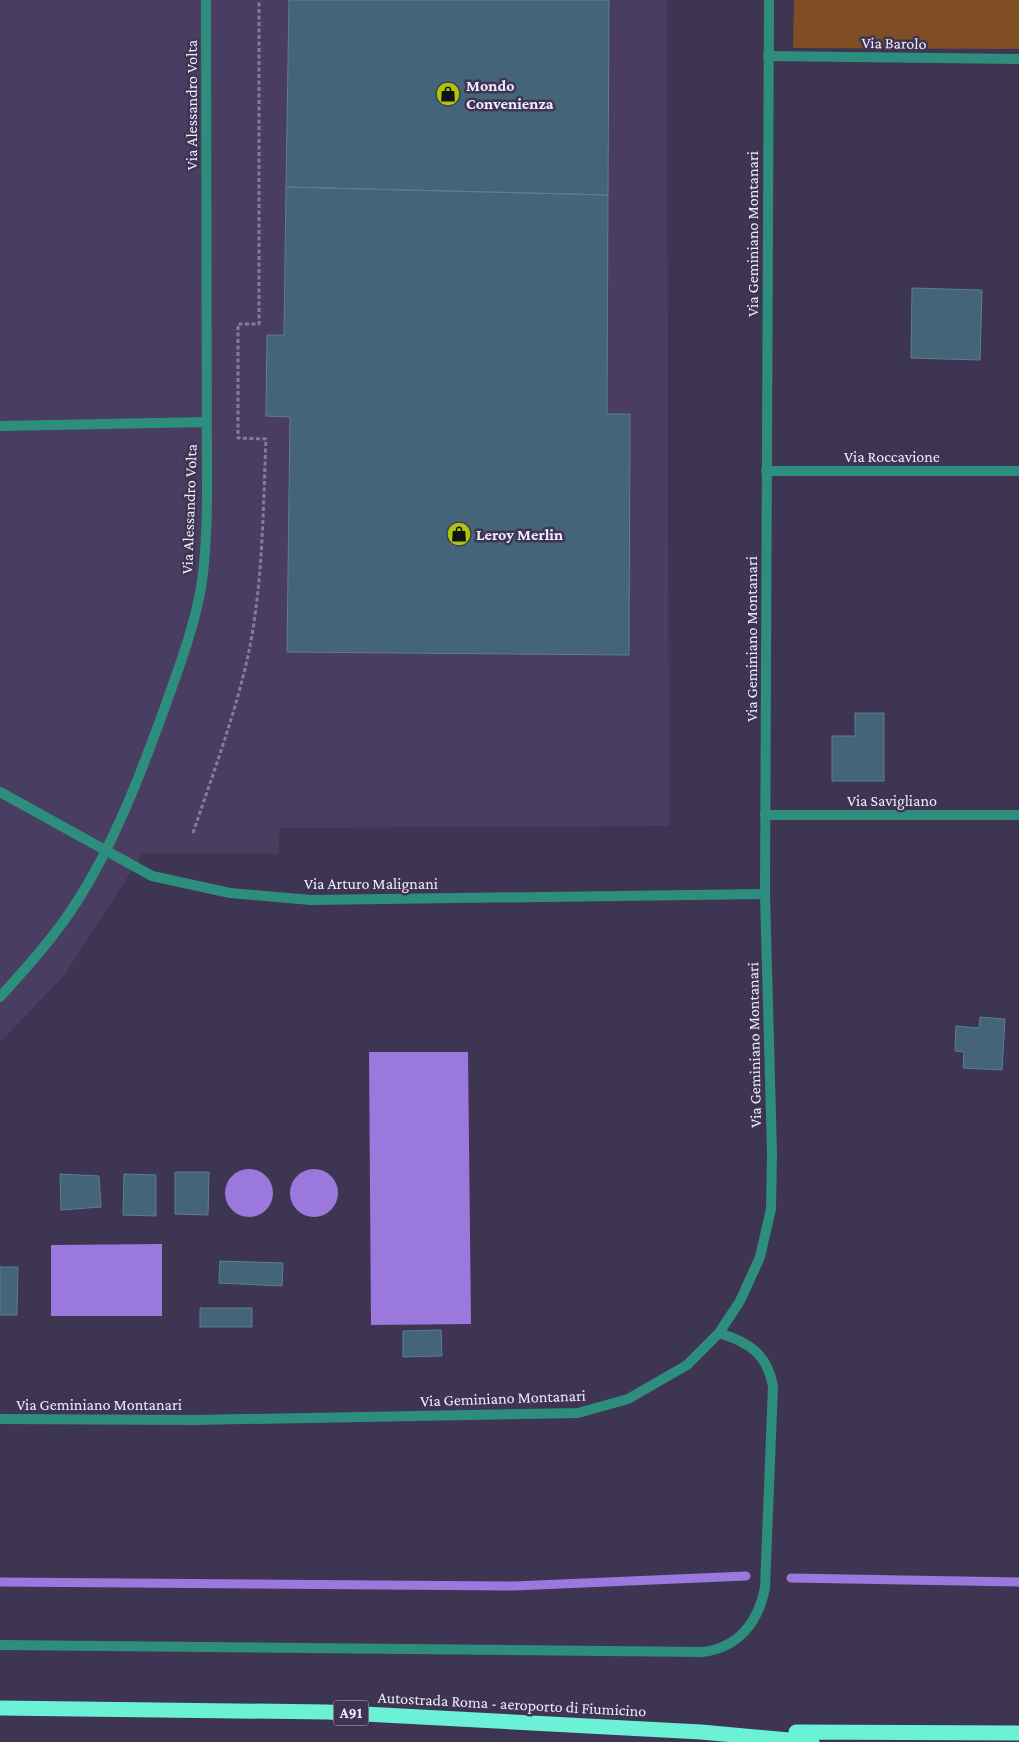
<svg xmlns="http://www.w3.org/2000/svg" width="1019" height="1742" viewBox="0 0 1019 1742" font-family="'Crimson Pro',serif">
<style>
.built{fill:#493d61}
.green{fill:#7f4e24}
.water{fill:#9b78db}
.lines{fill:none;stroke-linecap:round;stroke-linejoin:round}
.stream{stroke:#9b78db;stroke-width:9}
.building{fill:#446479;stroke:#5d7d93}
.path{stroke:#847d96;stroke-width:3;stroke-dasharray:4 2.5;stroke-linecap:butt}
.service{stroke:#2e8e7d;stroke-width:10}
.minor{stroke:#2e8e7d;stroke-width:10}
.tertiary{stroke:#2e8e7d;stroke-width:10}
.motorway{stroke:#6bf1d6;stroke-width:15}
.labels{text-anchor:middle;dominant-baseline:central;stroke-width:5;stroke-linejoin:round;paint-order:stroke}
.shield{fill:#3e3552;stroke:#bbb4ca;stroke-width:1}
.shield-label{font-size:15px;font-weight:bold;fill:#f0ebfd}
.street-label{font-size:16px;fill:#f0ebfd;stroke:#3e3552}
.poi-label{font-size:16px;font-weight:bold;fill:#f0ebfd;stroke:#3e3552;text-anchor:start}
</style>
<rect width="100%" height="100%" fill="#3e3552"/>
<path class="built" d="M0 0H667L669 826 280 828 278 854 143 853 64 976 0 1042Z"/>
<path class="green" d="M794 0H1019V49L793 48Z"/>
<path class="water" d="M369 1052H468L471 1324 371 1325Z
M290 1193a24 24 0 1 1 48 0a24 24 0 1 1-48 0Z
M225 1193a24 24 0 1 1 48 0a24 24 0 1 1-48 0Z
M162 1244V1316H51V1245Z"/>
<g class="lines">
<path class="stream" d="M791 1578 1019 1582
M0 1582 514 1586 746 1576"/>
</g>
<path class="building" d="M289 0H609L608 195 286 187Z
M286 187 608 195 607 414H630L629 655 287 652 290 417 266 416 267 335H284Z
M912 288 982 290 980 360 911 358Z
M855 713H884V781H832V736H855Z
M980 1017 1005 1019 1002 1070 963 1068 964 1052 955 1051 956 1026 979 1028Z
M175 1172H209L208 1215 175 1214Z
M60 1174 99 1176 101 1207 61 1210Z
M124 1174 156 1175V1216L123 1215Z
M220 1261 283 1263 282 1286 219 1283Z
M0 1267H18L17 1315H0Z
M200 1308H252V1327H200Z
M441 1330 442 1356 403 1357V1331Z"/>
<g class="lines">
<path class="path" d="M193 833C213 773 236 713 249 651 263 581 263 510 266 439L238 438V324H259V0"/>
<path class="service" d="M0 426 207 422
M0 997C28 966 56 935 78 900 114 843 139 778 162 715 177 673 193 632 201 588 206 556 207 523 207 490L206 0
M0 1645 702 1652C738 1648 758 1623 765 1588L773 1386C767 1354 749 1342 719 1333"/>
<path class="minor" d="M768 56 1019 59
M766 471H1019
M0 792 152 876 230 893 311 900 765 894
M765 815H1019"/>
<path class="tertiary" d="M0 1419 194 1420 578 1413 628 1399 687 1365 719 1333 740 1301 760 1257 771 1209 772 1153 765 894 769 0"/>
<path class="motorway" d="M0 1708 327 1712 701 1732 812 1742
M796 1732 1019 1733"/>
</g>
<defs>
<g id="shop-disc" transform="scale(1.25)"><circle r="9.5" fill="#adc60d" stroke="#3e3552"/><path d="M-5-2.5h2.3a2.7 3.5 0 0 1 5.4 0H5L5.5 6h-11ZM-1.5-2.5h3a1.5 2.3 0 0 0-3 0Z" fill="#111"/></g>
</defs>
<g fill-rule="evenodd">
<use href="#shop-disc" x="448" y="94"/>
<use href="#shop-disc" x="459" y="534"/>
</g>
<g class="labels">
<rect class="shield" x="333.5" y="1700.5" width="35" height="25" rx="4"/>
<g class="shield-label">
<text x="351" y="1713">A91</text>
</g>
<g class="street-label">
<text transform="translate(894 43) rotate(1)">Via Barolo</text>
<text transform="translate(191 105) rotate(-90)">Via Alessandro Volta</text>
<text transform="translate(752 234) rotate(-90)">Via Geminiano Montanari</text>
<text x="892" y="456">Via Roccavione</text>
<text transform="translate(189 509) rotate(-88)">Via Alessandro Volta</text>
<text transform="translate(751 639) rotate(-90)">Via Geminiano Montanari</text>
<text x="892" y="800">Via Savigliano</text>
<text x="371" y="883">Via Arturo Malignani</text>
<text transform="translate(754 1045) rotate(-91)">Via Geminiano Montanari</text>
<text transform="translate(503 1398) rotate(-2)">Via Geminiano Montanari</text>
<text x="99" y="1404">Via Geminiano Montanari</text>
<text transform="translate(512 1704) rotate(3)">Autostrada Roma - aeroporto di Fiumicino</text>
</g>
<g class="poi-label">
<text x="466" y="85">Mondo<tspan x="466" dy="18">Convenienza</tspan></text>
<text x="476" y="534">Leroy Merlin</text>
</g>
</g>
</svg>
